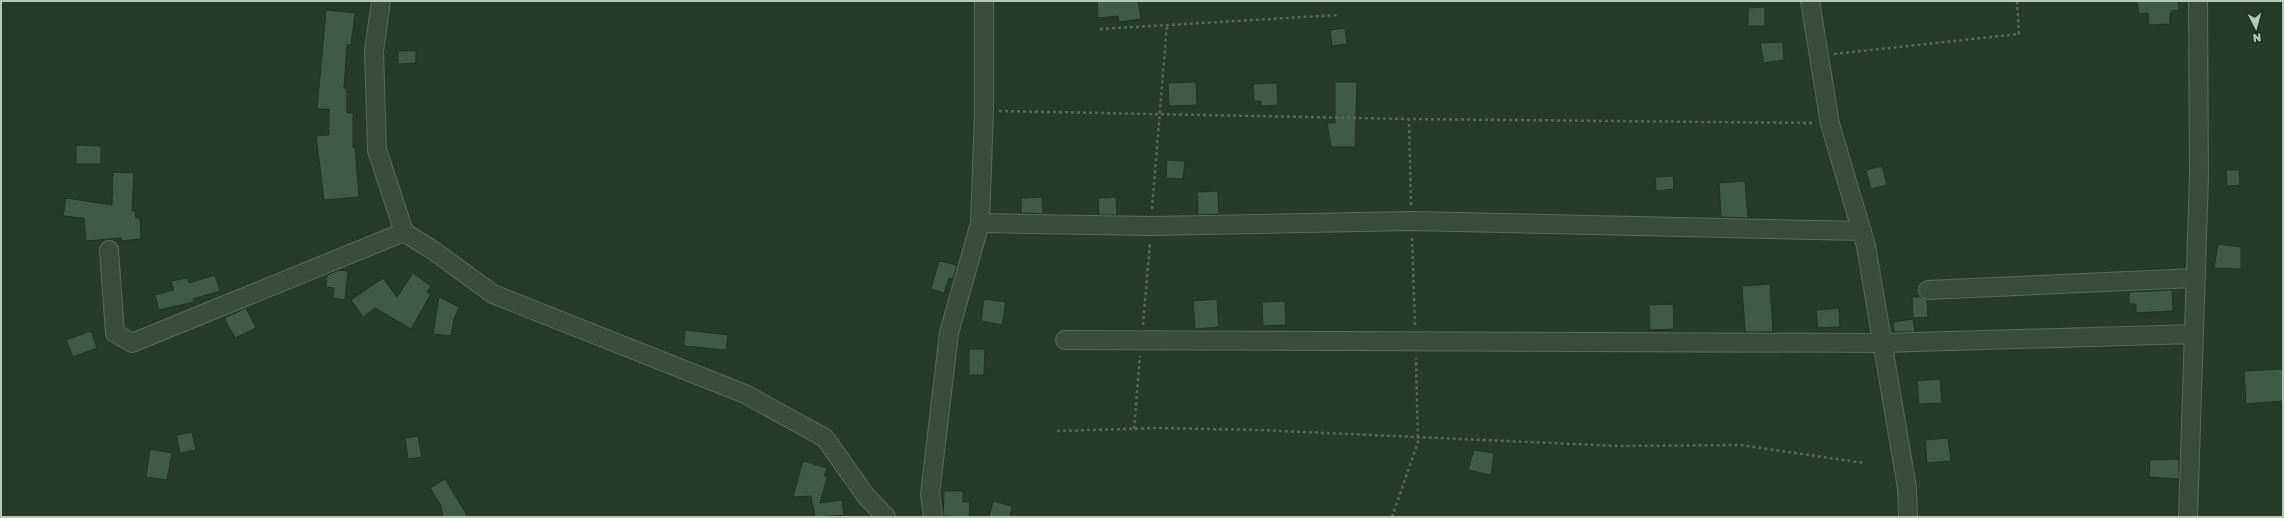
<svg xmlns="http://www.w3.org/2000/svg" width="2284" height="518" viewBox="0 0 2284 518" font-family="'Golos Text',sans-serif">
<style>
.building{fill:#3e5b44;stroke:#1f3423}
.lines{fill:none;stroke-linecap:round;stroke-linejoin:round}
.street-casing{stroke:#566b5a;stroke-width:20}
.path{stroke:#586853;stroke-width:2.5;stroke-dasharray:3 3;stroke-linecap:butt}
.street{stroke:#384e3c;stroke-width:18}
</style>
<rect width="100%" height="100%" fill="#243d29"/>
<path class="building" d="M1097 1H1138L1141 19 1119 22 1118 16 1098 18Z
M2137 1H2178L2179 10 2172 11V14L2170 13V24L2149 25 2148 13 2139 14Z
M1765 7V26H1748V8Z
M326 10 355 13 351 45H347L344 88H347V113H353V148L355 147 359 197 324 200 316 136 329 135V109H317Z
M1345 28 1347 44 1332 46 1330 30Z
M1783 42 1784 60 1764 63 1760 43Z
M398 51H416V63L398 64Z
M1196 82 1197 105 1169 106 1168 83Z
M1335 82H1357L1355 147H1331L1327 123H1335Z
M1277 83 1278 105 1261 106V101H1254L1253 84Z
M76 145 101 146V164H76Z
M1167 160 1185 161 1183 179 1166 178Z
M1882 166 1887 185 1871 189 1866 170Z
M2226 170H2239L2240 185 2227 186Z
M113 172 134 173 132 211H135L136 218H140L141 239 121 241V238L86 241 84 218 63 216 66 198 112 205Z
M1673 176 1674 189 1656 191 1655 177Z
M1745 181 1748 218 1721 217 1719 183Z
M1218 191 1219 214 1198 215 1197 192Z
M1042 197 1043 214 1021 213V198Z
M1116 197 1117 215H1099L1098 198Z
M2218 244 2241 247V269L2214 268Z
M939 261 957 265 953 279 949 278 944 293 931 289Z
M339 270 348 271 345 300 333 298 334 288 326 287 327 275Z
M413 273 431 286 427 292 431 294 411 329 375 308 363 317 351 300 383 278 397 297Z
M215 275 220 291 193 299 194 302 159 310 155 295 174 290 171 281 187 278 189 283Z
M1770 284 1773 332H1745L1742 286Z
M2172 290 2173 311 2136 313V304H2129V292Z
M439 297 459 307 454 319 451 336 433 334Z
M1912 297H1920L1927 300 1928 317 1913 318Z
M984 299 1006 302 1002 325 981 321Z
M1217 299 1219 327 1195 329 1193 301Z
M1285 301 1286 325 1263 326 1262 302Z
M1673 304 1674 329 1650 330 1649 305Z
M246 308 256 328 235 338 224 318Z
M1839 308 1840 327 1818 328 1816 310Z
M1913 319 1915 332H1894L1893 322Z
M685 330 728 335 726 350 684 346Z
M91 331 97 348 73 357 66 340Z
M969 349H985L984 375H969Z
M2283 369V401L2246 404 2244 371Z
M1940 379 1942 403 1919 404 1917 381Z
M192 432 196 450 180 453 176 435Z
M418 436 422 457 408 459 405 438Z
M1948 438 1951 461 1927 463 1925 440Z
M150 449 172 453 167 480 146 477Z
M1474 450 1494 453 1491 475 1468 470Z
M2179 459V479L2149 477 2150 460Z
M803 461 827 468 824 476 827 477 820 503 842 500 844 515 815 517 811 496 793 497Z
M445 479 468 517H443L441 506 430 488Z
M944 491H963V502H970L969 517 943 516Z
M993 501 1012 506 1010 517H989Z"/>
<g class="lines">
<g class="street-casing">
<path id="street" d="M381 1 374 51 377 150 404 232 434 251 493 294 745 394 825 438 866 496 886 517
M1810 1 1830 124 1866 246 1907 488 1908 517
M980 223 1151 226 1411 221 1862 231
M109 250 115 333 132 343 404 232
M1928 290 2196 278
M1065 340 1882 343 2194 334
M933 517 930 494 949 333 980 223 984 111V1
M2188 517 2199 175 2198 1"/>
</g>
<path class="path" d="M1100 29 1338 15
M1834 54 2019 34 2017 1
M999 111 1409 119
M1411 205 1409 119 1814 123
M1152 209 1167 24
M1412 238 1415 325
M1143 325 1150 242
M1134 429 1140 356
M1057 431 1158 428 1259 430 1619 446 1740 445 1864 463
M1392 517 1418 442 1416 358"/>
<use href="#street" class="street"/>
</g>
<rect width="2284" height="518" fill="none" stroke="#b4c9b9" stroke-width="4"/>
<g transform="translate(2256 28) rotate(174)" stroke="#1d3221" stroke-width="3" paint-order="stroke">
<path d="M0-3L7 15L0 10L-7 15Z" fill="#b4c9b9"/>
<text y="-6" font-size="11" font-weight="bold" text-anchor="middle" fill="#b4c9b9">N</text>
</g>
</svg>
